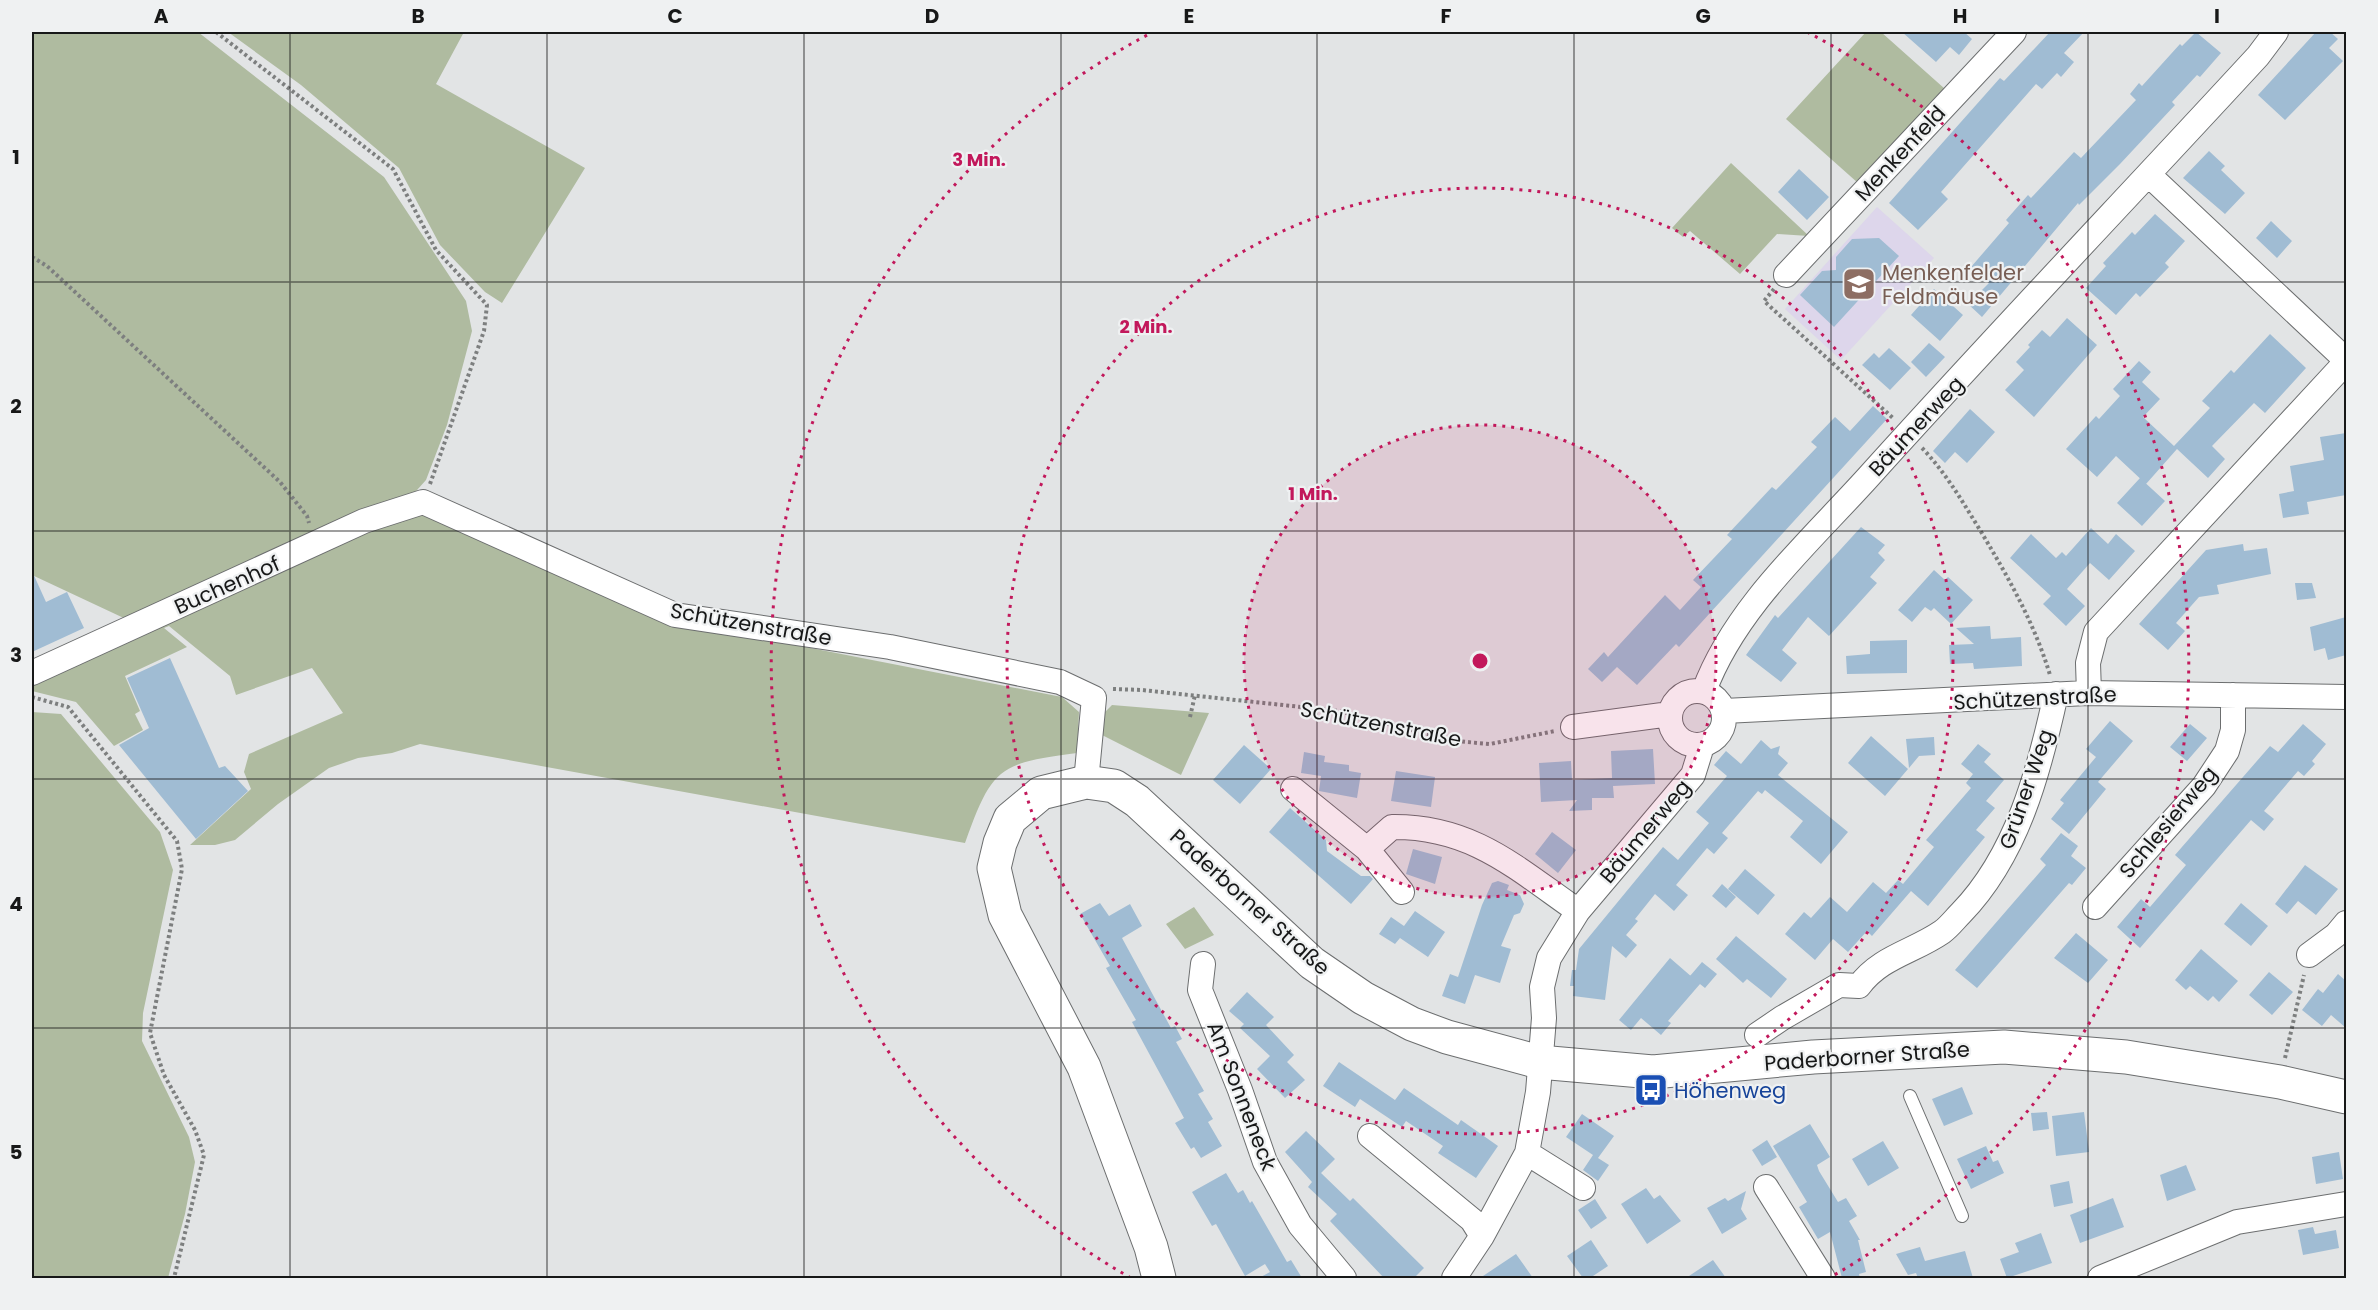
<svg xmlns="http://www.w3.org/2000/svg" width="2378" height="1310" viewBox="0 0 2378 1310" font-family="Poppins,sans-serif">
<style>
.education{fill:#ddd6eb}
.green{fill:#afbba0}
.building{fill:#a0bcd3}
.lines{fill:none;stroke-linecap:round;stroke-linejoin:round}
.service-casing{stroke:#6c6e6f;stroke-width:14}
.minor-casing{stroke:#6c6e6f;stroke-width:26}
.secondary-casing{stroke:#6c6e6f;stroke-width:35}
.path{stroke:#7d7f7f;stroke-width:4;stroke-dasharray:3 3;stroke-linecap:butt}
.service{stroke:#fff;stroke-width:12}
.minor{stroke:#fff;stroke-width:24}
.secondary{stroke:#fff;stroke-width:33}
.grid{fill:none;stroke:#171818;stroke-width:1.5;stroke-opacity:0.55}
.ring{fill:none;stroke:#c2185b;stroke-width:3;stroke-dasharray:3 6}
.labels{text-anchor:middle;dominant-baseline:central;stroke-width:4.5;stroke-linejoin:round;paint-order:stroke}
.street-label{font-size:21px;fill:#171818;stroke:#eff1f2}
.education-label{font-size:21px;fill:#785e54;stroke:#eff1f2;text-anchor:start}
.transit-label{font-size:21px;fill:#164399;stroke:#eff1f2;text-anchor:start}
.centre{fill:#c2185b;stroke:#eff1f2;stroke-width:3}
.ring-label{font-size:18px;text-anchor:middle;font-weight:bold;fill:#c2185b;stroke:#eff1f2;stroke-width:4.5;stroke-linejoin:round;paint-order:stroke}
.neatline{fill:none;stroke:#171818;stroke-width:2}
.grid-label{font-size:20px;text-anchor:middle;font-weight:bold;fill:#171818}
</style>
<rect width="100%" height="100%" fill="#e2e4e5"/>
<path class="education" d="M1877 207 1934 258 1841 360 1785 309Z"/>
<path class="green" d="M32 32H198L384 177 466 301 472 331 447 425 426 480 409 499 128 620 32 575Z
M228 32H464L436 84 585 168 502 303 485 292 440 245 399 168 301 85Z
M1866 32H1881L1945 89 1858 183 1786 119Z
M1731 163 1809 236 1777 234 1740 274 1690 231 1683 237 1672 228Z
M414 511 673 621 1062 697 1079 712 1077 753C998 763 992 768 965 843L420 744 392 753 358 758 329 768 278 804 235 840 215 845H190L251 789 244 772 249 754 343 713 312 668 236 695 230 676 169 626 164 628 187 647 125 676 140 711 135 714 143 730 114 746 76 702 32 691V681Z
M1112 705 1209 713 1181 775 1102 735 1105 712Z
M32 712 61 714 160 832 173 870 143 1013 142 1041 189 1137 195 1162 185 1214 168 1278H32Z
M1194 907 1214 935 1185 949 1166 924Z"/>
<path class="building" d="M1902 32H1964L1972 39 1959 55 1950 47 1936 62Z
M2050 32H2084L2064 53 2074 62 2061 77 2057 73 2042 89 2036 84 1941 192 1948 199 1918 230 1889 203 2000 78 2004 81Z
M2196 32 2221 53 2200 77 2197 75 2172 102 2175 105 2120 164 2079 205 2078 203 1982 317 1968 304 1989 283 1971 267 2009 223 2006 220 2028 195 2031 198 2074 152 2081 158 2136 100 2130 94 2139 83 2142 86 2180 44 2182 46Z
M2316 32H2330L2338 39 2329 48 2343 61 2285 120 2258 95Z
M2209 151 2225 166 2221 170 2245 193 2225 214 2183 178Z
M1799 169 1829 197 1807 220 1778 192Z
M2155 214 2185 241 2165 263 2169 267 2140 297 2136 293 2116 315 2086 288 2106 266 2103 263 2132 232 2135 235Z
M2271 221 2292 241 2277 258 2256 238Z
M1879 238 1899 256 1834 327 1800 295 1822 271 1836 270V257L1852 239Z
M1934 289 1963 315 1940 341 1911 315Z
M2067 318 2097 345 2034 417 2005 390 2024 370 2016 362 2030 347 2028 345 2042 330 2050 337Z
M2270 334 2306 368 2265 413 2254 403 2212 446 2225 459 2208 478 2177 449 2146 484 2116 456 2097 477 2066 449 2096 416 2099 419 2120 396 2113 389 2139 361 2151 372 2142 382 2160 399 2143 417 2174 446 2210 408 2202 401 2231 370 2234 373Z
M1929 343 1945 357 1926 377 1911 362Z
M1889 348 1911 368 1890 390 1862 365 1874 353 1879 358Z
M1873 406 1887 419 1679 647 1676 644 1637 685 1617 667 1602 682 1588 669 1604 652 1608 657 1665 595 1680 610 1701 587 1693 580 1732 539 1727 535 1772 487 1776 490 1817 447 1811 442 1835 417 1850 431Z
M1970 409 1995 432 1967 463 1955 452 1945 463 1933 451Z
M2346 433V495L2307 502 2309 514 2283 518 2279 494 2294 491 2290 466 2324 460 2320 437Z
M2140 478 2165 501 2142 526 2117 503Z
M1861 527 1885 545 1878 553 1885 560 1870 577 1877 583 1829 636 1808 617 1782 650 1797 663 1781 682 1746 655 1775 615 1778 618Z
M2091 528 2108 544 2116 534 2135 551 2109 580 2090 563 2067 589 2085 606 2066 626 2043 604 2051 596 2010 558 2031 534 2056 558 2062 552 2066 556Z
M2243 544 2244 551 2267 548 2271 574 2217 585 2219 594 2199 597 2176 623 2185 631 2168 650 2139 624 2206 550Z
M1934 570 1945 580 1948 577 1973 600 1951 624 1934 608 1931 611 1925 607 1912 622 1898 610Z
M32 571 46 602 67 592 84 628 32 652Z
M2295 583H2312L2316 598 2297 600Z
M2346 617V655L2328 660 2325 648 2314 651 2310 627Z
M1990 626 1991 639 2021 637 2022 666 1974 669 1973 663 1950 664 1949 645 1974 644 1956 628Z
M1907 640V673L1847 674 1846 656 1870 654V641Z
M170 658 219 768 225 766 248 791 196 839 119 745 149 728 127 678Z
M2110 721 2133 741 2098 782 2106 789 2069 834 2051 819 2064 803 2060 800 2096 757 2086 749Z
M2190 724 2207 738 2187 761 2170 747Z
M2303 724 2326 744 2312 761 2315 764 2304 776 2298 771 2264 811 2274 819 2264 831 2251 820 2140 948 2117 927 2141 899 2150 907 2186 865 2175 855 2270 746 2278 752Z
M1871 736 1908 769 1885 796 1848 763Z
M1934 737 1935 755 1919 756 1909 768 1906 739Z
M1761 740 1771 749 1780 746 1778 754 1788 763 1778 775 1848 832 1821 864 1790 837 1803 821 1765 790 1762 794 1758 791 1722 833 1728 838 1714 854 1707 848 1676 885 1688 895 1674 911 1655 894 1635 919 1638 921 1626 935 1637 945 1626 958 1612 946 1605 1000 1573 996 1574 986H1570L1572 970H1576L1579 949 1663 847 1678 860 1709 823 1696 812 1727 776 1714 765 1726 751 1741 764Z
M1978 744 1991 754 1984 762 2004 780 1986 801 1995 808 1976 830 1985 837 1928 906 1911 891 1872 936 1867 931 1848 952 1833 939 1815 960 1785 934 1804 912 1811 918 1830 897 1847 912 1873 882 1886 893 1898 880 1903 884 1934 847 1926 840 1971 788 1966 783 1973 774 1961 764Z
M1244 745 1271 769 1240 804 1213 780Z
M1653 749 1655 784 1613 786 1614 798H1592V810L1569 811 1577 800 1541 802 1539 763 1571 761 1572 780 1612 778 1611 751Z
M1304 752 1325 756 1324 762 1349 765V771L1361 773 1357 798 1319 791 1321 776 1301 773Z
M1396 771 1435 777 1431 807 1391 801Z
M1290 808 1326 840 1327 851 1361 876H1370L1373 879 1351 904 1269 832Z
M1552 832 1576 850 1558 873 1535 854Z
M2061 833 2078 846 2071 856 2086 868 2072 885 2069 883 1977 988 1955 970 2046 865 2040 859Z
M1413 849 1442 857 1435 884 1406 874Z
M2305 865 2338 889 2316 915 2298 901 2287 914 2275 904Z
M1745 869 1775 895 1758 915 1728 889Z
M1498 881 1509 885 1507 890 1520 895 1524 904 1520 913 1514 915 1501 946 1511 949 1500 983 1475 975 1465 1004 1442 996 1450 974 1458 977 1482 905 1492 883Z
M1722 884 1736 897 1726 908 1712 896Z
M1100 903 1109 916 1130 904 1142 926 1122 938 1171 1028 1175 1026 1182 1039 1176 1042 1204 1091 1198 1094 1213 1119 1208 1122 1222 1146 1201 1158 1194 1147 1191 1149 1175 1123 1184 1118 1132 1022 1136 1020 1106 968 1110 966 1080 914Z
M2241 903 2268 926 2251 946 2224 924Z
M1415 911 1445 932 1428 957 1400 938 1395 944 1379 934 1391 917 1404 926Z
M2076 933 2108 960 2088 983 2054 958Z
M1736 936 1787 979 1771 998 1747 979 1743 983 1716 959Z
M2201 949 2238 981 2219 1002 2213 996 2208 1001 2190 986 2186 990 2175 980Z
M1670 958 1700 984 1668 1021 1671 1023 1661 1035 1641 1018 1631 1030 1619 1020Z
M1702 962 1717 974 1705 988 1690 976Z
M2269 972 2293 992 2272 1015 2249 995Z
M2338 974 2346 981V1028L2331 1015 2322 1026 2302 1010 2318 989 2323 993Z
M1247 992 1274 1017 1266 1025 1294 1055 1287 1062 1305 1080 1285 1098 1257 1069 1270 1056 1240 1028 1244 1024 1229 1011Z
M1339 1062 1395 1100 1404 1088 1458 1125 1461 1120 1498 1146 1476 1178 1438 1153 1443 1146 1406 1121 1402 1127 1360 1099 1355 1107 1323 1086Z
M1962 1087 1973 1114 1944 1126 1932 1099Z
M2047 1112 2049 1129 2033 1131 2031 1113Z
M2084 1112 2089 1152 2056 1156 2052 1116Z
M1582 1114 1614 1136 1598 1158 1609 1165 1598 1181 1583 1170 1593 1155 1566 1137Z
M1810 1124 1830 1157 1817 1165 1819 1171 1838 1202 1846 1198 1857 1216 1849 1221 1860 1240H1858L1866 1272 1859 1274 1860 1278H1842L1830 1232 1818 1239 1799 1207 1807 1202 1773 1146Z
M1306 1131 1335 1159 1321 1173 1350 1201 1353 1198 1424 1268 1414 1278H1384L1330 1221 1337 1214 1308 1187 1312 1182 1285 1152Z
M1767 1140 1777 1157 1762 1166 1752 1150Z
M1883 1141 1899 1168 1868 1186 1852 1159Z
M1986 1146 1993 1162 1998 1160 2004 1173 1971 1189 1957 1159Z
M2339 1152 2343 1179 2316 1184 2312 1157Z
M2186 1165 2196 1190 2167 1201 2160 1175Z
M1226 1173 1238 1193 1243 1190 1250 1203 1252 1201 1287 1262 1291 1260 1302 1278H1259L1270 1272 1265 1264 1245 1276 1216 1224 1212 1226 1192 1192Z
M2069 1181 2073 1203 2054 1207 2050 1185Z
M1646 1188 1654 1199 1660 1195 1681 1221 1647 1244 1621 1204Z
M1746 1191 1741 1209 1747 1219 1722 1234 1707 1208 1725 1198 1728 1201Z
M2113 1198 2124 1227 2080 1243 2070 1215Z
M1595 1199 1607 1218 1591 1229 1578 1210Z
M2313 1227 2315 1234 2336 1230 2339 1248 2303 1255 2298 1230Z
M2041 1233 2052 1263 2007 1278 2000 1259 2019 1252 2015 1243Z
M1591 1240 1608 1266 1590 1278H1583L1567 1256Z
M1920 1247 1925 1261 1965 1251 1973 1278H1918L1916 1273 1908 1275 1896 1254Z
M1516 1254 1533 1278H1480Z
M1713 1260 1726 1278H1686Z"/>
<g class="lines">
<g class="service-casing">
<path id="service" d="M1910 1096 1962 1216"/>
</g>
<g class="minor-casing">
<path id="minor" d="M2149 175 2346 360
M1786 275 2014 32
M32 673 364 521 423 502 675 615 890 647 1060 682 1094 698 1086 782
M1670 718a27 27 0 1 1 54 0a27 27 0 1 1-54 0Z
M1704 691C1735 607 1811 541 1871 474 1998 333 2129 196 2258 56L2276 32
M2089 693 2088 663 2096 632 2346 362
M1724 711 2087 693 2346 697
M1573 727 1670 714
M1293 789 1367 849 1402 892
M1367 849 1392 827C1472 826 1516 868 1578 911
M2095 907 2204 786 2227 751 2233 730V695
M2309 955 2336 935 2346 923
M1203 964 1200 990 1240 1090 1265 1162 1300 1225 1344 1278
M1757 1035 1782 1018 1839 985 1859 986C1880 957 1913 952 1942 932 1949 927 1955 919 1961 913 2017 855 2039 772 2056 694
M1370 1136 1472 1220 1482 1236
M1527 1153 1583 1188
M1766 1187 1823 1278
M1454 1278 1482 1236 1527 1153 1538 1092 1544 1018 1542 987 1549 958 1578 911 1693 775 1702 746
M2100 1278 2237 1222 2346 1204"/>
</g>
<g class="secondary-casing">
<path id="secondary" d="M1159 1278 1151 1247 1084 1067 1005 915 994 868 1000 843 1010 819 1041 793 1086 782 1114 786 1137 801 1312 963 1363 998 1412 1024 1447 1037 1539 1062 1653 1072 1813 1057 2004 1047 2126 1057 2280 1082 2346 1097"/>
</g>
<path class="path" d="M216 32 393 169 436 250 487 305 484 331 430 484
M32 257 47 266 280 482 307 516 309 523
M1774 289 1764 301 1894 419
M1922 448C1946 473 1962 501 1980 530 2008 577 2034 622 2050 675
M1113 689 1142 690 1339 711 1455 741 1490 744 1555 731
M32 697 68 707 177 841 182 869 150 1033 164 1075 195 1130 204 1155 174 1278
M1190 717 1195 695
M2285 1058 2304 975"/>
<use href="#service" class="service"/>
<use href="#minor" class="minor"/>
<use href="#secondary" class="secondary"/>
</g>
<path class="grid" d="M290 32V1278M547 32V1278M804 32V1278M1061 32V1278M1317 32V1278M1574 32V1278M1831 32V1278M2088 32V1278M32 282H2346M32 531H2346M32 779H2346M32 1028H2346"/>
<circle cx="1480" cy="661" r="236" fill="#c2185b" fill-opacity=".12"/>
<g class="ring">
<circle cx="1480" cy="661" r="236"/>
<circle cx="1480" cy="661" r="473"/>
<path d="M1131 1278A709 709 0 0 1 1153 32M1807 32A709 709 0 0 1 1829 1278"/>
</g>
<defs>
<g id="school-square" transform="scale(1.725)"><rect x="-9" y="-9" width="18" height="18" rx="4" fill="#8d6e63" stroke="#eff1f2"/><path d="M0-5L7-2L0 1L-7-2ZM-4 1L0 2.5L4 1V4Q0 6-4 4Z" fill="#fff"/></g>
<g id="bus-square" transform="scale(1.725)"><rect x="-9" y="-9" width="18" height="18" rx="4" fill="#1a4fb4" stroke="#eff1f2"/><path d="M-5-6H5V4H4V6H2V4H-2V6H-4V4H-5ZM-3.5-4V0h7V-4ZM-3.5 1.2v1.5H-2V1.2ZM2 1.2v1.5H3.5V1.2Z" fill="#fff"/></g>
</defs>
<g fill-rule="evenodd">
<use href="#school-square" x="1859" y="284"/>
<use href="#bus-square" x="1651" y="1090"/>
</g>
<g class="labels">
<g class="street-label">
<text transform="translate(1900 153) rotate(-47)">Menkenfeld</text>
<text transform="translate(1916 426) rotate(-47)">Bäumerweg</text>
<text transform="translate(227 585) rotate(-24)">Buchenhof</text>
<text transform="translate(751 624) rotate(10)">Schützenstraße</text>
<text transform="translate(2035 698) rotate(-3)">Schützenstraße</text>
<text transform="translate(1381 724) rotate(11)">Schützenstraße</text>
<text transform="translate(2026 789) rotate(-71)">Grüner Weg</text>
<text transform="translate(2168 822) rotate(-50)">Schlesierweg</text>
<text transform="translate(1645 831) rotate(-50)">Bäumerweg</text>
<text transform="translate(1250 902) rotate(42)">Paderborner Straße</text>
<text transform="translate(1867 1056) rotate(-4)">Paderborner Straße</text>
<text transform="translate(1242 1096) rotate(69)">Am Sonneneck</text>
</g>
<g class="education-label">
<text x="1882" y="272">Menkenfelder<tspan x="1882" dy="24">Feldmäuse</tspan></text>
</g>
<g class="transit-label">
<text x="1674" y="1090">Höhenweg</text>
</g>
</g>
<circle cx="1480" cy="661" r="9" class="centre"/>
<g class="ring-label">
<text x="979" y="166">3 Min.</text>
<text x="1146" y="333">2 Min.</text>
<text x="1313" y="500">1 Min.</text>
</g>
<rect width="2378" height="1310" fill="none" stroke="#eff1f2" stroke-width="66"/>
<rect x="33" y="33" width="2312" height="1244" class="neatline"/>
<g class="grid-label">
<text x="161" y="23">A</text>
<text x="418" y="23">B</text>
<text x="675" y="23">C</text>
<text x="932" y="23">D</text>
<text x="1189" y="23">E</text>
<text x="1446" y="23">F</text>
<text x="1703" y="23">G</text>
<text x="1960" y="23">H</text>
<text x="2217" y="23">I</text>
<text x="16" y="164">1</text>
<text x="16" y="413">2</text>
<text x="16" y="662">3</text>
<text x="16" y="911">4</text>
<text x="16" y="1159">5</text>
</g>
</svg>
